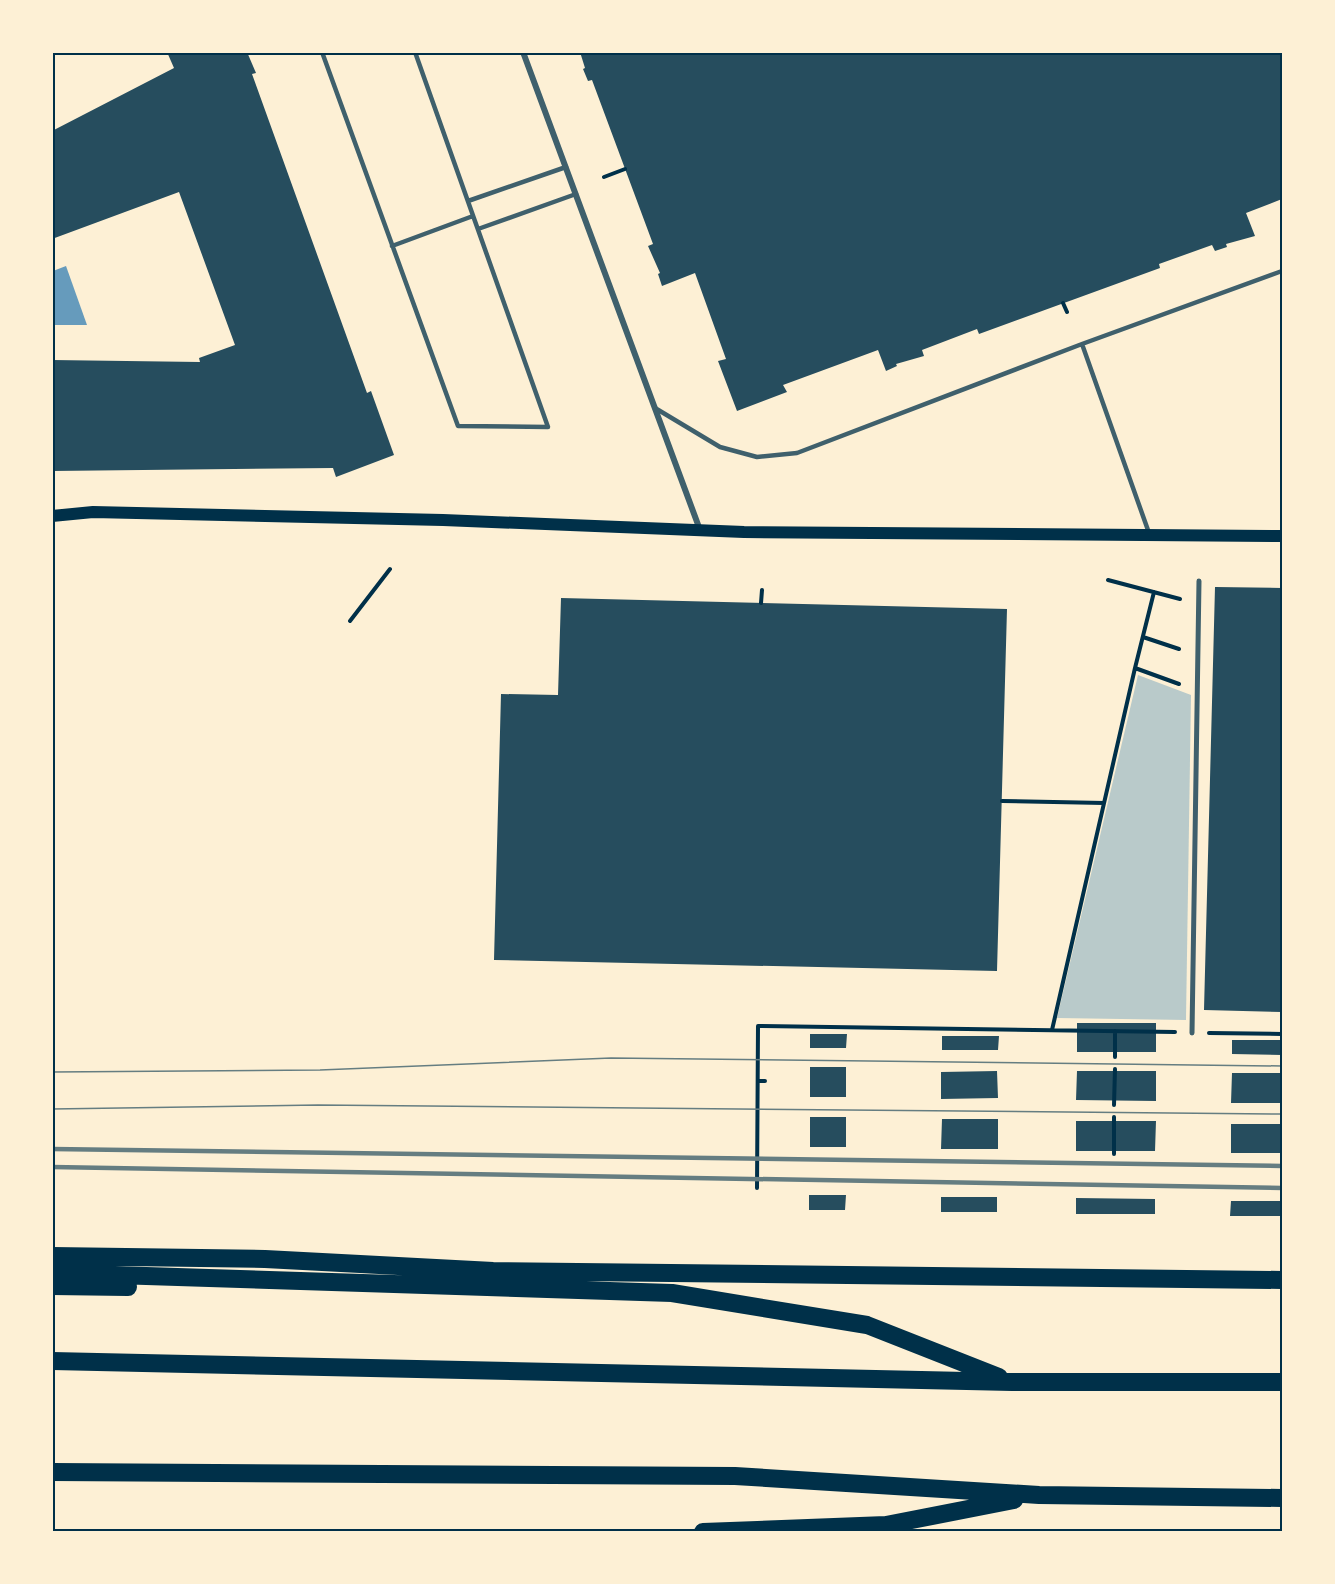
<svg xmlns="http://www.w3.org/2000/svg" width="1335" height="1584" viewBox="0 0 1335 1584" font-family="'Titillium Web',sans-serif">
<style>
.green{fill:#b9caca}
.water{fill:#669bbc}
.building{fill:#264d5e}
.lines{fill:none;stroke-linecap:round;stroke-linejoin:round}
.path{stroke:#003049;stroke-width:4}
.service{stroke:#3f606c;stroke-width:4.5}
.pedestrian{stroke:#3f606c;stroke-width:5}
.minor{stroke:#3f606c;stroke-width:6}
.secondary{stroke:#003049;stroke-width:12}
.motorway{stroke:#003049;stroke-width:18}
.tram{stroke:#657d81;stroke-width:1.5}
.rail{stroke:#657d81;stroke-width:4.5}
.neatline{fill:none;stroke:#003049;stroke-width:2}
</style>
<rect width="100%" height="100%" fill="#fdf0d5"/>
<path class="green" d="M1138 675 1191 695 1186 1020 1057 1018Z"/>
<path class="water" d="M66 266 87 325H53V271Z"/>
<path class="building" d="M167 52H247L256 73 252 74 367 393 371 391 394 455 336 477 333 468 52 471V360L200 362 199 358 235 345 179 192 52 239V131L174 68Z
M580 52H1282V199L1246 213 1255 236 1226 244 1227 247 1215 251 1212 245 1159 264 1160 268 979 334 977 329 922 350 924 356 896 364 897 366 886 371 878 350 783 385 787 392 737 411 718 361 726 359 695 273 662 286 658 274 660 273 648 246 653 244 592 80 588 81 583 69 585 68Z
M1215 587 1282 588V1012L1204 1010Z
M561 598 1007 609 997 971 494 960 501 694 558 695Z
M1077 1023H1156V1052H1077Z
M810 1034H847L846 1048H810Z
M942 1036H999L998 1050H942Z
M1232 1040H1282V1055L1232 1054Z
M810 1067H846V1097H810Z
M997 1071 998 1098 941 1099V1072Z
M1077 1071H1156V1101L1076 1100Z
M1232 1073H1282V1103H1231Z
M810 1117H846V1147H810Z
M942 1119H998V1149H941Z
M1076 1121H1156L1155 1151H1076Z
M1231 1124H1282V1153H1231Z
M809 1195H846L845 1210H809Z
M941 1197H997V1212H941Z
M1076 1198 1155 1199V1214H1076Z
M1231 1201H1282V1216H1230Z"/>
<g class="lines">
<path class="path" d="M604 177 625 169
M1063 303 1067 312
M1108 580 1180 599
M761 603 762 590
M350 621 390 569
M1143 637 1179 649
M1135 668 1154 592
M1002 801 1104 803
M1052 1030 1135 668 1179 684
M1209 1033 1282 1034
M1115 1057V1031
M758 1081H765
M1114 1105 1115 1069
M1114 1154V1117
M757 1188 758 1026 1175 1032"/>
<path class="service" d="M322 52 458 426 548 427 415 52
M468 201 566 167
M478 229 576 194
M392 246 473 216
M1082 344 1149 533
M655 408 720 447 757 457 797 453 1082 344 1282 271"/>
<path class="pedestrian" d="M1192 1033 1199 581"/>
<path class="minor" d="M523 52 700 530"/>
<path class="secondary" d="M52 516 93 512 443 520 744 532 1282 536"/>
<path class="motorway" d="M52 1256 265 1259 493 1271 1282 1280
M52 1273 672 1293 867 1325 999 1377
M52 1286 128 1287
M52 1361 1012 1382H1282
M52 1472 735 1476 1039 1495 1282 1498
M703 1532 886 1525 1014 1500"/>
<path class="tram" d="M52 1072 320 1070 611 1058 1282 1066
M52 1109 318 1105 1282 1114"/>
<path class="rail" d="M52 1149 1282 1166
M52 1167 1282 1188"/>
</g>
<rect width="1335" height="1584" fill="none" stroke="#fdf0d5" stroke-width="108"/>
<rect x="54" y="54" width="1227" height="1476" class="neatline"/>
</svg>
